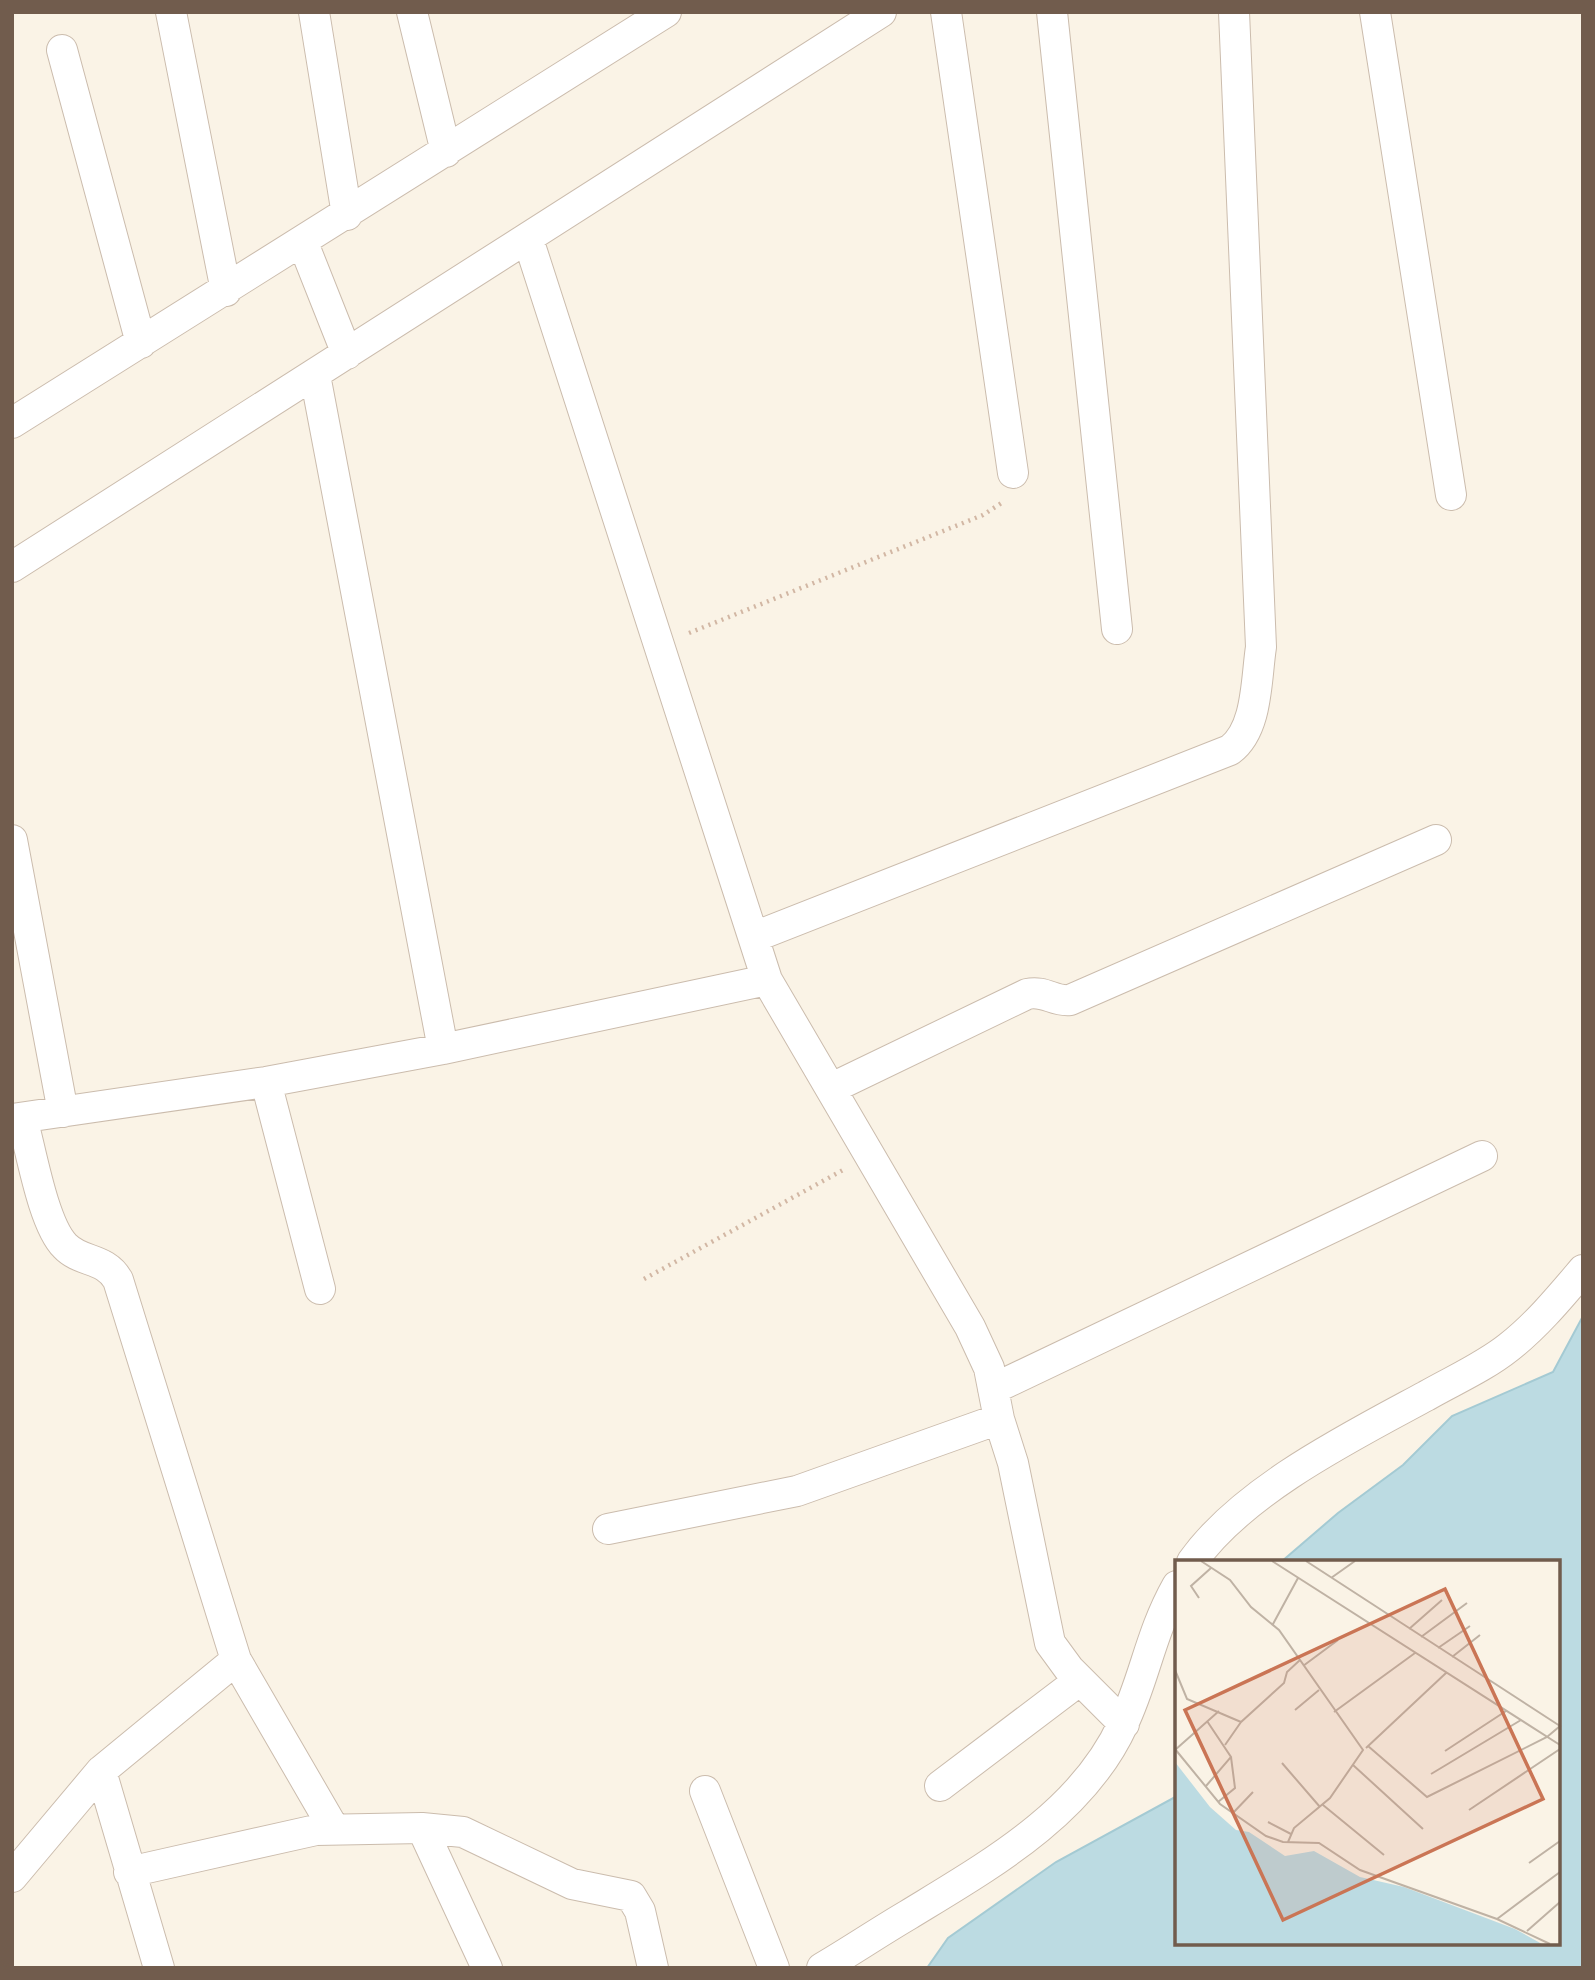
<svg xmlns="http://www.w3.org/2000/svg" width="1595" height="1980" viewBox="0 0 1595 1980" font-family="Quicksand,sans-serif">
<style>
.water{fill:#bcdbe2;stroke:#a4cad3;stroke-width:2}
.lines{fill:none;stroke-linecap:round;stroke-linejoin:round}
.minor-casing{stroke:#cbbcad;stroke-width:32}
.path{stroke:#d2b7a4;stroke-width:4.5;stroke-dasharray:2 5;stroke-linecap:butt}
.minor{stroke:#fff;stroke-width:30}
.inset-road{fill:none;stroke:#bfb2a4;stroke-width:2}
.view{fill:#ca7555;fill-opacity:0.15;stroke:#ca7555;stroke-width:3.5}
.inset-edge{fill:none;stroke:#715c4d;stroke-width:3.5}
</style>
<rect width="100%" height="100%" fill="#faf3e6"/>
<path class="water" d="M1583 1316V1968H927L948 1938 1056 1862 1177 1796V1943H1558V1562H1281L1338 1513 1403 1465 1452 1416 1553 1372Z"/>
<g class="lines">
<g class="minor-casing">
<path id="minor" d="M171 12 226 291
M314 12 347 215
M412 12 446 152
M946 12 1013 473
M1052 12 1117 629
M1375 12 1451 495
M62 50 141 343
M528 239 767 980
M303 243 347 354
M315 375 443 1049
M12 423 666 12
M12 567 881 12
M12 840 63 1112
M754 937 1230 750C1258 729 1256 679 1261 647L1234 12
M266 1082 320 1289
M832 1088 1027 994C1045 990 1054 1002 1070 1000L1436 840
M12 1119 266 1082 443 1049 767 980 970 1327 989 1368 999 1419 1013 1463 1050 1643 1069 1669 1124 1724
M993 1389 1482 1156
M608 1529 797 1491 999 1419
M1192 1562C1242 1491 1350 1437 1426 1396 1454 1380 1484 1367 1509 1347 1537 1325 1560 1297 1583 1270
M236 1660 334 1829
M101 1771 159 1968
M940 1786 1080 1680
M705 1791 774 1968
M422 1828 463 1832 572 1884 631 1896 640 1911 653 1968
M129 1872 316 1830 422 1828 487 1968
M12 1877 101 1771 236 1660 118 1280C105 1257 81 1263 65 1246 43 1224 31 1150 22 1118
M822 1968C851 1951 879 1932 908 1915 988 1866 1082 1814 1123 1724 1145 1678 1150 1634 1177 1586"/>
</g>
<path class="path" d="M689 633 983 515 1003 502
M644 1279 843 1170"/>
<use href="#minor" class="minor"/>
</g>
<g transform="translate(1175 1560)">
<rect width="385" height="385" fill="#faf3e6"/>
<path d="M0 202 35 247 61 270 74 272 110 296 139 291 185 317 229 327 340 369 367 384H0Z" fill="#bcdbe2"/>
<path class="inset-road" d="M26 1 55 20 76 47 104 70 188 190 155 238 119 268 113 282M97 1 385 185M131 1 385 166 372 177 252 237 193 186M156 18 180 1M24 38 16 26 36 8M98 64 123 18M234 69 267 40M246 77 292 43M263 88 295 66M277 97 305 75M128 106 163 80M0 110 12 139 66 162 109 123 112 112 125 100M120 150 144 130M159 152 240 93M50 185 66 162M191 188 271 113M0 189 45 244 91 276 108 282 144 283 185 310 322 359 375 384M0 190 44 151M270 191 331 151M107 203 145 247M178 205 248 269M256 214 346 160M31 226 56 197 32 161M43 242 60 228 56 197M148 245 209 295M294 250 385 189M57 254 78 232M93 262 116 274M354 303 385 281M322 359 385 312M352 371 385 342"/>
<path class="view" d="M270 29 368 239 108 360 10 150Z"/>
<rect width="385" height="385" class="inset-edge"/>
</g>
<rect width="1595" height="1980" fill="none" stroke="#715c4d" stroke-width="28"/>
</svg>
